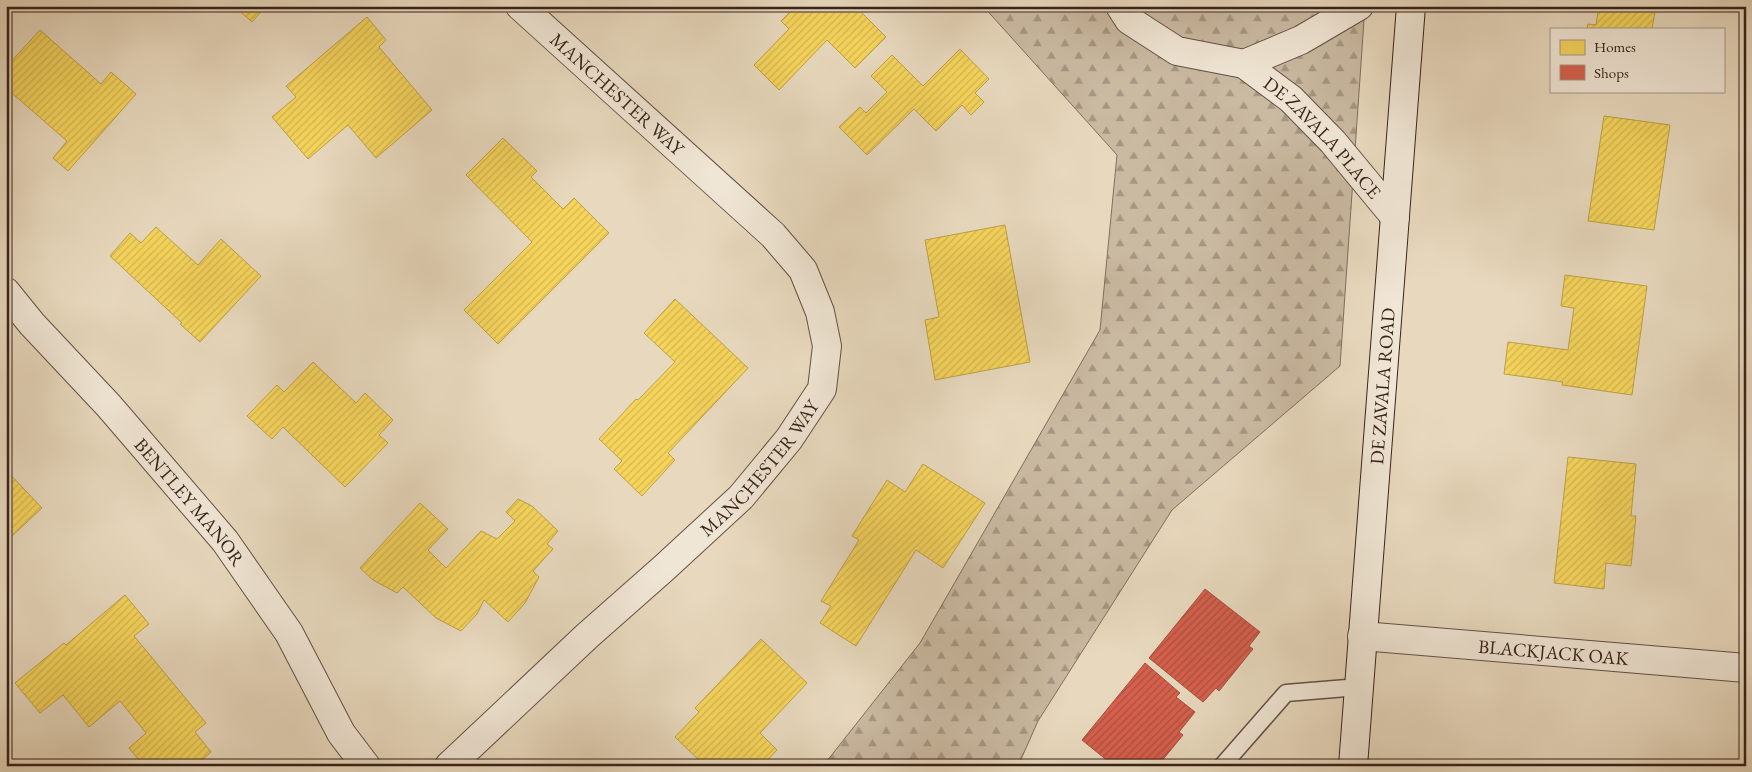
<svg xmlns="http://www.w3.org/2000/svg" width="1752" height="772" viewBox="0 0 1752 772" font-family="'EB Garamond',serif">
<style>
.forest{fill:url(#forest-firs);stroke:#816e5e}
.homes{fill:url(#homes-hatch);stroke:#bda048}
.shops{fill:url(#shops-hatch);stroke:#a74e3e}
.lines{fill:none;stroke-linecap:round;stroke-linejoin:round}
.service-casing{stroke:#645044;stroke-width:19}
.minor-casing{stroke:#645044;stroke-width:30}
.secondary-casing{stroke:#38231b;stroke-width:30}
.service{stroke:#f0e6d5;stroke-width:16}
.minor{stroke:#f0e6d5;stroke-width:28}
.secondary{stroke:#f0e6d5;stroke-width:28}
.labels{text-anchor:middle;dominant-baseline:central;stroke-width:5;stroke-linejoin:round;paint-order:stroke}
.street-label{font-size:19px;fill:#38231b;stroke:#f0e6d5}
</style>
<defs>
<pattern id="forest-firs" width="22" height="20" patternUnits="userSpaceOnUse" patternTransform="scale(1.25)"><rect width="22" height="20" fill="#cabaa2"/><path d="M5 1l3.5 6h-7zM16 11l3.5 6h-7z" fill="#a59783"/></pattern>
<pattern id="homes-hatch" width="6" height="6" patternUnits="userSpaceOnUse" patternTransform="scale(1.25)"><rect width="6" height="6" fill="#f6d55c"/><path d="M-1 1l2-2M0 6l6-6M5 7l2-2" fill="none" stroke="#d4b74f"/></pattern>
<pattern id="shops-hatch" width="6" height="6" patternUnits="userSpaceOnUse" patternTransform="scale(1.25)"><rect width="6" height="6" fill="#d6604d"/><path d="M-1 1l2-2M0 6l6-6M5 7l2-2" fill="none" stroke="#af4f3f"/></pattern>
</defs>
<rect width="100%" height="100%" fill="#e8d9be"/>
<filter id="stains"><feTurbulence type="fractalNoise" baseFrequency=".004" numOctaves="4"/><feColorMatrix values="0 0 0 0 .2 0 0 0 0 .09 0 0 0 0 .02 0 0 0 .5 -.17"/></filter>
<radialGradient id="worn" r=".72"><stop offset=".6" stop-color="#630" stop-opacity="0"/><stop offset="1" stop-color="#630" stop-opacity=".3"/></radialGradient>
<path class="forest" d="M983 6H1365L1340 366 1172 510 1038 721 1018 766H823L920 643 1100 330 1117 155Z"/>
<path class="homes" d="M234 6H266L252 22Z
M796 6H855L886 37 855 68 827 40 779 90 754 65 789 29 781 21Z
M1568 6H1656L1652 29H1587L1588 24 1596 25 1598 12Z
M367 17 386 40 379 47 432 110 376 158 348 125 308 159 272 117 296 97 286 86Z
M40 30 101 84 111 72 136 94 68 171 53 158 67 141 6 88V67Z
M960 49 989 79 975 93 984 102 971 115 962 105 936 131 914 109 867 155 839 127 860 107 866 113 887 92 871 76 892 55 923 86Z
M1604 116 1670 125 1654 230 1588 221Z
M503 138 537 171 531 177 563 209 574 198 609 233 498 344 464 310 532 242 466 175Z
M1005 225 1030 362 935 380 925 320 939 317 925 240Z
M156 227 198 265 221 239 261 276 200 342 180 324 182 323 110 256 130 233 141 243Z
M1565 275 1647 286 1632 395 1562 385 1563 382 1504 374 1508 342 1568 350 1574 308 1561 306Z
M675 299 748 368 668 453 675 460 642 496 614 469 622 461 599 439 636 399 638 400 675 362 644 333Z
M313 362 356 403 365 393 393 420 379 435 388 443 345 487 283 427 272 439 247 416 277 385 284 392Z
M1568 457 1636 464 1631 516H1636L1631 566 1606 563 1604 589 1554 583Z
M923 464 985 503 943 568 916 550 856 646 820 623 831 606 821 601 859 540 852 536 887 480 905 492Z
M6 470 42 508 11 537 6 532Z
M518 499 532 506 558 531 547 544 553 549 533 571 539 577 525 603 508 622 484 600 477 614 461 631 436 618 403 587 397 593 373 580 360 568 420 503 448 529 428 550 446 568 481 531 497 539 515 521 506 512Z
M125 595 149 624 134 636 206 723 195 732 211 752 195 766H168L163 759 155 766H144L129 748 146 733 120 701 89 727 63 695 40 713 15 683 64 643 66 645Z
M761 639 807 683 760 733 777 750 762 766H705L675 737 699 712 695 708Z"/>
<path class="shops" d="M1205 589 1260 632 1249 646 1253 649 1219 691 1216 688 1203 702 1149 658Z
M1145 663 1180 693 1176 697 1195 712 1179 732 1183 735 1160 763 1156 760 1152 766H1125L1123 764 1122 766H1114L1082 740Z"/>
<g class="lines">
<g class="service-casing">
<path id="service" d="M1222 766 1286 693 1359 687"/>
</g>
<g class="minor-casing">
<g id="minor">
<path id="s1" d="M1120 6 1129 20 1177 51 1244 64 1291 99 1333 142 1395 217"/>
<path d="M1244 64 1301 40 1359 6"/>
<path id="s2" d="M6 292 32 324 109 406 225 541 289 633 341 733 366 766"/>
<path id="s3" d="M1362 636 1746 668"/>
<path id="s4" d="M449 766 587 636 664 568 741 497 789 439 822 389 827 346 820 312 803 270 773 235 520 6"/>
</g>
</g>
<g class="secondary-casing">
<g id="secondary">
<path id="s5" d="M1353 766 1411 6"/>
</g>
</g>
<use href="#service" class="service"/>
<use href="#minor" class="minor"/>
<use href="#secondary" class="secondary"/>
</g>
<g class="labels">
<g class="street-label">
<text transform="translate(617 94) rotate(42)">MANCHESTER WAY</text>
<text stroke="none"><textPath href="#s1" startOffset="250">DE ZAVALA PLACE</textPath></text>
<text stroke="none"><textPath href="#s5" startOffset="381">DE ZAVALA ROAD</textPath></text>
<text stroke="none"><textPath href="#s4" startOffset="431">MANCHESTER WAY</textPath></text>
<text stroke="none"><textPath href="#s2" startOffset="279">BENTLEY MANOR</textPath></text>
<text stroke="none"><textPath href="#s3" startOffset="192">BLACKJACK OAK</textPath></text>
</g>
</g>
<rect width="1752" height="772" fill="none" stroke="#e8d9be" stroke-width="25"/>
<rect x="8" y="8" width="1737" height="757" fill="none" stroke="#38231b" stroke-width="2.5"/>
<rect x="12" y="12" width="1727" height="747" fill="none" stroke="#38231b"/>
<rect x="1550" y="28" width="175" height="65" fill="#f0e6d5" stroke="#a6988b"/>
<rect x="1560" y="40" width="25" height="15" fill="#f6d55c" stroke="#a6988b"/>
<text x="1594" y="52" font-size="15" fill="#38231b">Homes</text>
<rect x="1560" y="65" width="25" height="15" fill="#d6604d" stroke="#a6988b"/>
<text x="1594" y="78" font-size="15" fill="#38231b">Shops</text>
<rect width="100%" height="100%" filter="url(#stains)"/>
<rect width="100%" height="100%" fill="url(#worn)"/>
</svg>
